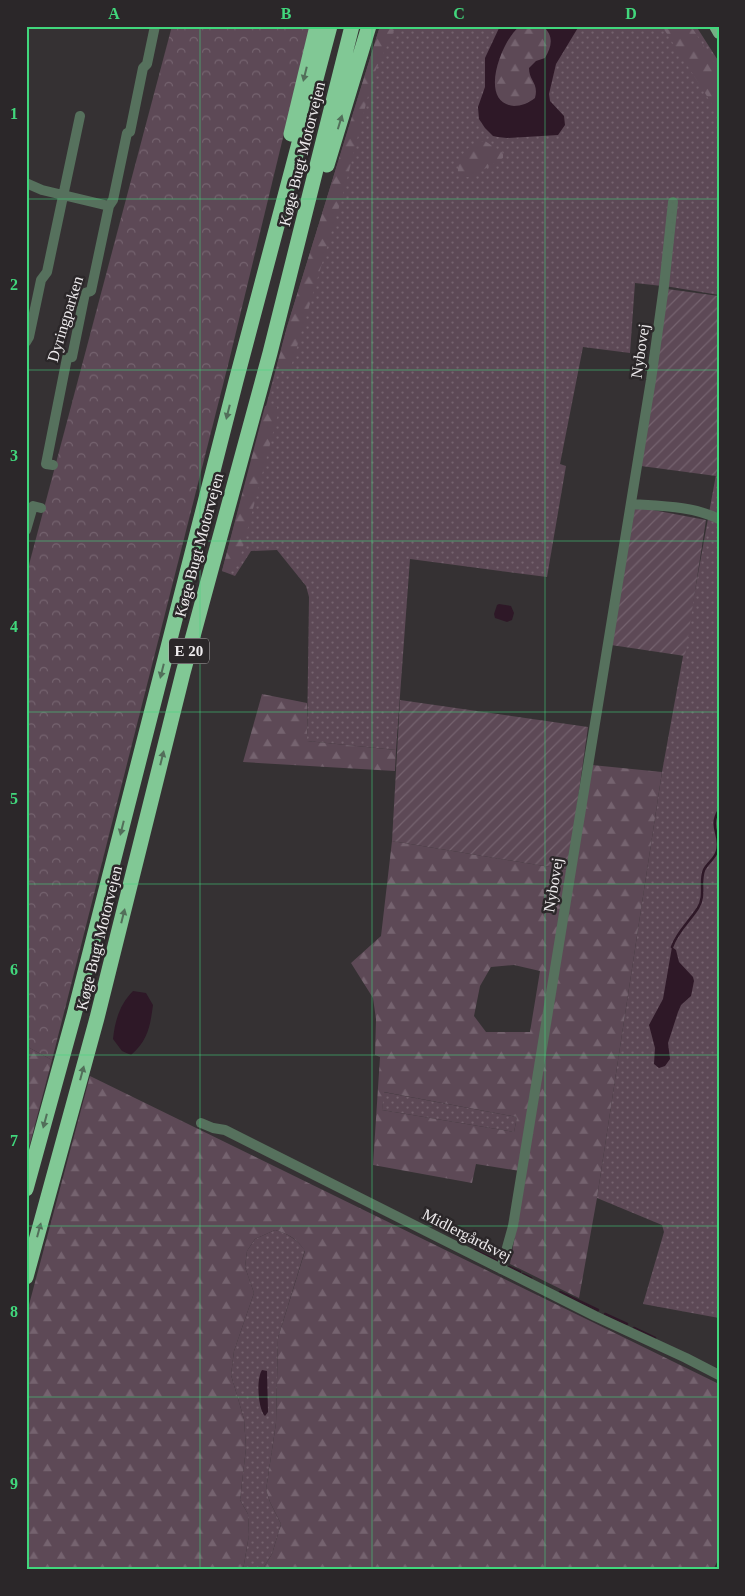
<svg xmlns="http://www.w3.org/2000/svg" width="745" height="1596" viewBox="0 0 745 1596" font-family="'Times New Roman',serif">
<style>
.grass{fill:url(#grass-dots)}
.forest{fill:url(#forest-firs);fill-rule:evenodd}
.park{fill:url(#park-crowns)}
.garden{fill:url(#garden-furrows)}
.water{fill:#2e1827}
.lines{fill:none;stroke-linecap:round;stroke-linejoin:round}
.stream{stroke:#2e1827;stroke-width:2.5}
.minor{stroke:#56715d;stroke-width:10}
.primary{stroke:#75af85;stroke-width:12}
.motorway{stroke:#81c895;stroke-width:15}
.oneway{fill:#526f5a}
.grid{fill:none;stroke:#41d77c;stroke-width:1;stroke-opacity:0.55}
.labels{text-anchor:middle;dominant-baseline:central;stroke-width:5;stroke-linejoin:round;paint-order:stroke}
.shield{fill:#2b2729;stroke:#b4b0b2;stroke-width:1}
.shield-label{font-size:15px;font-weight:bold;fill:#eeebed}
.street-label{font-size:16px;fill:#eeebed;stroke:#2b2729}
.neatline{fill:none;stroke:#41d77c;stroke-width:2}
.grid-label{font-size:16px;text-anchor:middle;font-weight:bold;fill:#41d77c}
</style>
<defs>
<pattern id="grass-dots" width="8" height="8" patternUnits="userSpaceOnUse" patternTransform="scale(1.25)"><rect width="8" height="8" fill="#5d4956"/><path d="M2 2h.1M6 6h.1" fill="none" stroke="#75636f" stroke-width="1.8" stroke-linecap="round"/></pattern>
<pattern id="forest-firs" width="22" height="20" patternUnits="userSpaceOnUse" patternTransform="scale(1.25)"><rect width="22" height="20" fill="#5d4956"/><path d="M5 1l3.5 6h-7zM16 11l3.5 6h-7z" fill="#75636f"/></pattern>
<pattern id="park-crowns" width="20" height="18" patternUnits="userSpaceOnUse" patternTransform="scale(1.25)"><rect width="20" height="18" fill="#5d4956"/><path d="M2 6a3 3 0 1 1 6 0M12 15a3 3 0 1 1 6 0" fill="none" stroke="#75636f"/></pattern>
<pattern id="garden-furrows" width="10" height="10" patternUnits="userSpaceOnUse" patternTransform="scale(1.25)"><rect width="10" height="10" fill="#5d4956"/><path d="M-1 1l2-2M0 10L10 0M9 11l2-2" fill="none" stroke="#75636f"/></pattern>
</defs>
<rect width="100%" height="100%" fill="#353133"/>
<path class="grass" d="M380 26H696L719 62V295L671 287 635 283 630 353 583 347 560 464 566 466 547 577 410 559 396 750 307 741 309 597 306 586 277 550 251 551 235 576 222 571 287 327Z
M719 458V1318L643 1304 664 1232 662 1225 597 1198 662 772Z
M383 1092 517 1117 514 1132 382 1110Z
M275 1230C289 1234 296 1239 305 1250L278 1338 276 1423 266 1490 270 1502 281 1524 272 1554 262 1570H243L249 1535 248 1514 240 1500 246 1448 244 1419 231 1375 234 1351 254 1293 245 1267 247 1251 255 1239Z"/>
<path class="forest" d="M380 26H396L373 76 345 187 290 370H282L277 365 287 327Z
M520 26H543C564 44 542 60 529 72L536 86 535 98C529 103 521 106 513 106 477 103 502 39 520 26Z
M662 26H691L719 70V115Z
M485 141 503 153V158L471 177H464L458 173C457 156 469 143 485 141Z
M270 405 277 407 278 414 240 558 237 566 230 572 222 571 265 406Z
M262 694 307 703V741L396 750 395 771 243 762Z
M592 765 662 772 597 1198 579 1298 510 1264 526 1172 476 1164 472 1183 373 1165 380 1057 375 1055 376 1019 373 998 351 963 381 936 392 841 568 870ZM514 965 540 971 530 1032H486L474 1016 480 986 491 967ZM384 1092 517 1117 514 1132 382 1110Z
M26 1046 52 1060 26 1159Z
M90 1076 719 1384V1558L713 1570H262L272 1554 281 1524 270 1502 266 1490 276 1423 278 1338 305 1251C297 1239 289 1234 275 1230L255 1239 247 1251 245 1267 254 1293 234 1351 231 1375 244 1419 246 1448 240 1500 248 1514 249 1535 243 1570H26V1316Z"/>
<path class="park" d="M172 26H310L229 361 52 1060 26 1046V576Z"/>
<path class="garden" d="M667 289 719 296V458L716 476 641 466Z
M632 506 706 520 685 656 611 645Z
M400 700 588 727 568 870 392 841Z"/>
<path class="water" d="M500 26H520C502 39 477 103 514 106 521 106 529 103 535 98 539 83 529 81 529 68L536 61 545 58C552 46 554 36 543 26H579L556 64 549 94 550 101 564 116 565 125 558 135 507 138 498 137 493 136 485 128 479 119 478 107 485 87V58Z
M499 604 511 606 514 613 512 620 507 622 495 618 494 614 497 605Z
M672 947 676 950 679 962 693 977 694 981 691 996 681 1005 678 1012 668 1043 670 1059 665 1066 659 1068 654 1064 655 1048 649 1025 663 999Z
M133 991 146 993 153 1005C150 1027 148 1040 131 1055L122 1051 113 1039C115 1020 120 1004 133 991Z
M262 1370 267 1371 268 1412 265 1416C258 1409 256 1379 262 1370Z"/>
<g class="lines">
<path class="stream" d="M672 947C677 932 689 922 698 908 706 895 699 883 704 870 707 863 715 859 717 851 722 835 708 828 719 810
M475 1250 499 1262
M509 1267 520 1272
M523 1274 531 1278
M560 1292 598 1310
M605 1314 627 1324
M634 1328 655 1338"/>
<path class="minor" d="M26 183 42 190 109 206
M26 342 29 337 41 280 47 272 80 116
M53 465 46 464 67 358 72 357 85 293 91 291 109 206 113 200 127 133 130 132 143 68 147 64 155 26
M631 504C660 506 693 506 719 519
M26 530 33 506 41 508
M201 1123 213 1128 225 1130 595 1316 686 1358 719 1375
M501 1269 513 1226 651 380 664 286 673 202"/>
<path class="primary" d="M715 26 719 33"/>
<path class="motorway" d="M291 134 317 26
M327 165 369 26
M26 1189 74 1015 236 381 330 26
M26 1277 97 1018 183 673 270 353 352 26"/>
</g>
<defs><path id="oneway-solid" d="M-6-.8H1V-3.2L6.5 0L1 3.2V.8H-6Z" transform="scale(1.25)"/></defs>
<g class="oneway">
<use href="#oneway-solid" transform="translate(305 74) rotate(104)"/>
<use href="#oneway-solid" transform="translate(340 122) rotate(-73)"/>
<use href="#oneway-solid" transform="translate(228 412) rotate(104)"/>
<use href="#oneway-solid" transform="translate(162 671) rotate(104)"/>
<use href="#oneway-solid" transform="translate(162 758) rotate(-76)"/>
<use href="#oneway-solid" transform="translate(122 828) rotate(104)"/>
<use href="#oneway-solid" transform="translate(123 916) rotate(-76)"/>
<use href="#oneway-solid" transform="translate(82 1073) rotate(-75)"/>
<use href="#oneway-solid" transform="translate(45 1121) rotate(105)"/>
<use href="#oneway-solid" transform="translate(39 1230) rotate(-75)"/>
</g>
<path class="grid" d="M200 26V1570M372 26V1570M545 26V1570M26 199H719M26 370H719M26 541H719M26 712H719M26 884H719M26 1055H719M26 1226H719M26 1397H719"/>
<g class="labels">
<rect class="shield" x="169" y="638.5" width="40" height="25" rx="4"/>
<g class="shield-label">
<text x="189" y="651">E 20</text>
</g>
<g class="street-label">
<text transform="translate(302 154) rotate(-76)">Køge Bugt Motorvejen</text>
<text transform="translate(65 319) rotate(-73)">Dyringparken</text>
<text transform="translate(640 351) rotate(-82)">Nybovej</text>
<text transform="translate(199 545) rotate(-75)">Køge Bugt Motorvejen</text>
<text transform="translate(553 885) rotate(-81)">Nybovej</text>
<text transform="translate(99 938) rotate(-76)">Køge Bugt Motorvejen</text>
<text transform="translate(467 1235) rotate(27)">Midlergårdsvej</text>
</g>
</g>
<rect width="745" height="1596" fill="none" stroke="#2b2729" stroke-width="55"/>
<rect x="28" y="28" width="690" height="1540" class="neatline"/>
<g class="grid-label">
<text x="114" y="19">A</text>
<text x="286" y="19">B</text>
<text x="459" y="19">C</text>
<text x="631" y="19">D</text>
<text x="14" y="119">1</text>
<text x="14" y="290">2</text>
<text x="14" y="461">3</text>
<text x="14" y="632">4</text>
<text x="14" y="804">5</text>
<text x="14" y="975">6</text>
<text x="14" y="1146">7</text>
<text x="14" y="1317">8</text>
<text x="14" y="1489">9</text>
</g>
</svg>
